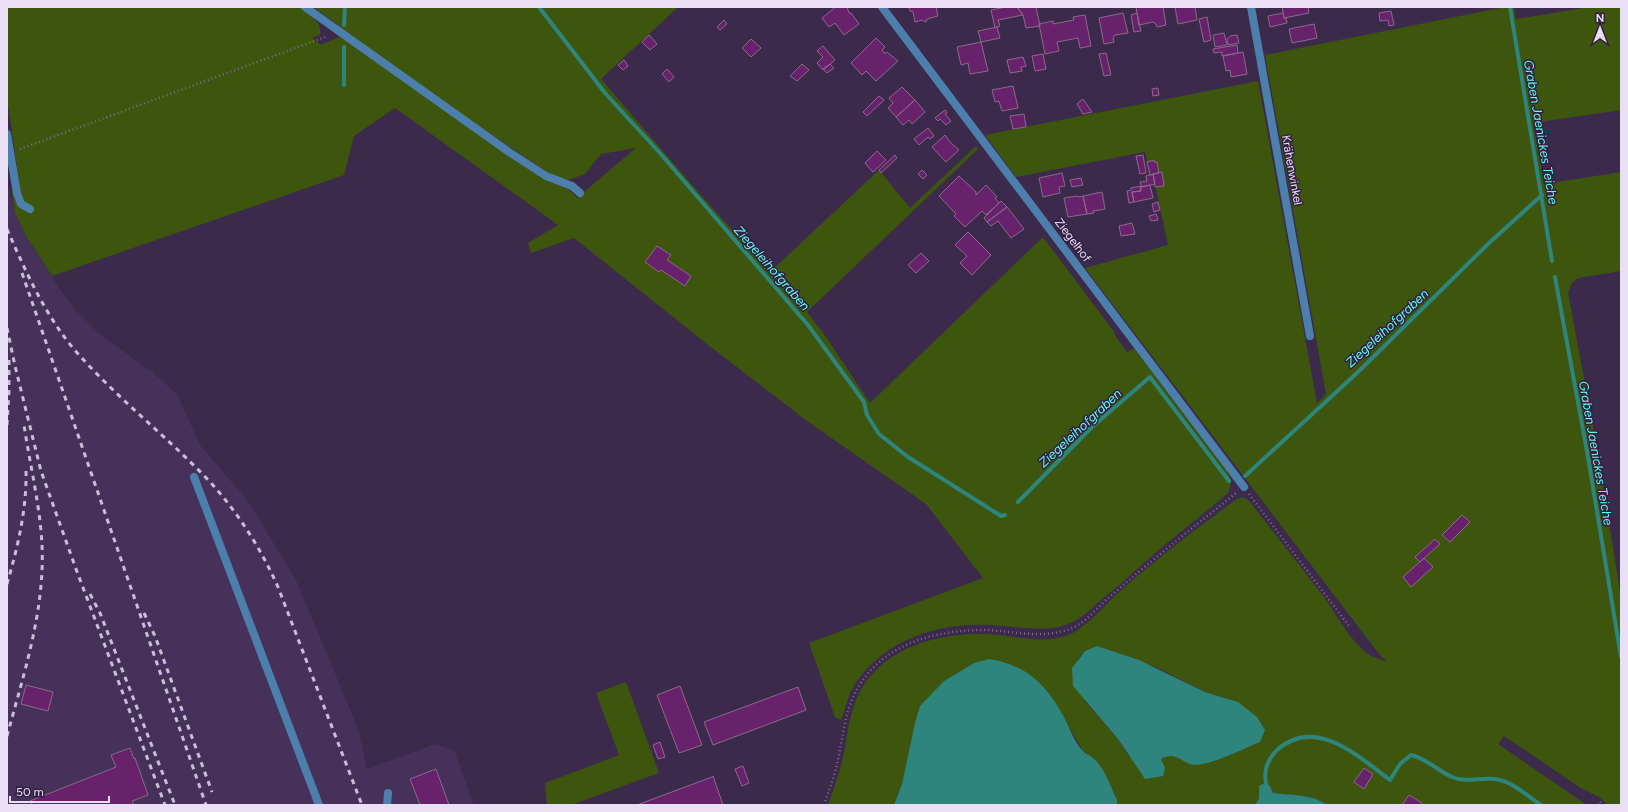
<svg xmlns="http://www.w3.org/2000/svg" width="1628" height="812" viewBox="0 0 1628 812" font-family="Figtree,sans-serif">
<style>
.built{fill:#46315a}
.green{fill:#3e550d;fill-rule:evenodd}
.water{fill:#2e857d}
.lines{fill:none;stroke-linecap:round;stroke-linejoin:round}
.stream{stroke:#2e857d;stroke-width:4}
.building{fill:#68226b;stroke:#8b6a8b}
.path{stroke:#7c6c8b;stroke-width:2.5;stroke-dasharray:1 3;stroke-linecap:butt}
.lane{stroke:#4c7fac;stroke-width:8}
.street{stroke:#4c7fac;stroke-width:8}
.rail{stroke:#cbbfd8;stroke-width:3;stroke-dasharray:5 5;stroke-linecap:butt}
.labels{text-anchor:middle;dominant-baseline:central;stroke-width:3;stroke-linejoin:round;paint-order:stroke}
.street-label{font-size:12px;fill:#eae0f6;stroke:#312042}
.water-label{font-size:13px;font-style:italic;fill:#5ffeef;stroke:#312042}
</style>
<rect width="100%" height="100%" fill="#3c2a4d"/>
<path class="built" d="M7 181 15 213 26 236 60 290 75 310 97 332 152 372 177 394 200 445 248 501 297 582 359 731 367 769 435 744 454 750 474 805H7Z"/>
<path class="green" d="M7 7H300C309 14 323 23 320 35L312 38 321 45 339 37 346 40 531 171 570 190 577 198 636 148 601 154 585 174 571 179 563 180 550 174 405 76 314 7H678L601 79 699 193 770 272 879 170 910 208 976 146 978 149 807 312 826 337 870 403 1043 237 1115 333 1114 334 1127 352 1130 350 1135 349 1225 468C1232 478 1233 483 1227 494 1200 517 1172 538 1145 562 1129 576 1113 591 1095 605 1088 612 1080 619 1071 623 1046 634 1016 626 990 625 936 622 879 641 851 691 847 700 845 711 841 720L835 717 809 643 983 578 926 504 807 421 707 344 574 238 531 253 528 243 558 225 395 108 354 136 344 175 52 276 26 236 15 213 11 186 16 199 22 201 7 99Z
M1505 7H1514L1516 19 1589 7H1621V110L1533 123 1544 184 1621 172V271L1578 278 1572 283 1568 293 1598 453 1621 598V805H1608L1599 797 1579 787 1504 736 1498 744 1587 805H1327C1313 794 1290 795 1273 793L1270 786H1259V798L1255 805H1117V800L1101 768 1093 758 1083 751 1052 698 974 663 944 681 906 765 902 784 894 805H828C834 788 840 771 844 753 847 736 849 717 856 700 879 645 945 630 999 635 1024 638 1053 645 1076 631 1091 622 1103 607 1116 595 1146 568 1177 543 1210 519 1220 512 1231 502 1242 497L1247 499 1254 507 1324 597 1349 635 1364 651 1371 656 1387 662 1379 654 1085 268 1168 245 1153 174 1150 175 1145 152 1016 177 985 135 1258 81 1317 403 1326 394 1265 55ZM1097 646 1160 669 1205 692 1238 702 1195 765 1173 755 1166 756 1161 759 1129 756 1118 739 1085 701 1077 660 1085 651Z
M626 682 659 773 571 805H547L545 783 619 755 596 693Z"/>
<path class="water" d="M1097 646 1139 660 1205 692 1238 702 1257 717 1265 730 1260 742C1243 749 1213 764 1196 765 1182 765 1177 750 1161 759L1165 768 1163 776 1145 779 1118 739 1073 686 1072 668 1085 651Z
M989 659C1027 665 1047 685 1065 719 1070 729 1075 743 1083 751 1085 754 1090 755 1093 758 1105 768 1110 786 1117 800V805H894L902 784 915 723 920 706 944 681 974 663Z
M1265 783 1270 786 1273 793C1290 795 1313 794 1327 805H1255L1259 798V786Z"/>
<g class="lines">
<path class="stream" d="M539 7 605 93 659 152 808 325 864 402 867 415 879 434 908 457 1001 516 1005 515
M1510 7 1552 261
M344 25 345 7
M344 47V85
M1555 277 1588 457 1621 657
M1245 476 1358 372 1488 244 1542 195
M1018 502 1092 427 1150 377 1229 481
M1267 788C1263 773 1266 762 1276 751 1314 715 1358 756 1390 780L1400 764 1411 755C1426 758 1438 771 1452 777 1466 783 1481 777 1495 779 1512 781 1527 796 1541 805"/>
</g>
<path class="building" d="M836 7H847L849 13H851L859 24 844 35 835 23 829 27 822 18Z
M909 7H936L938 16 927 19 926 22 922 20 915 22 913 12 910 11Z
M1006 7H1017L1023 15 998 20 1000 26 995 28 991 10Z
M1021 7H1036L1040 26 1026 28 1023 15 1018 8Z
M1136 7H1163L1166 25 1157 27 1156 24 1153 22 1139 25Z
M1175 7H1195L1197 20 1178 24Z
M1282 7H1308L1309 13 1284 18Z
M1391 11 1394 25 1389 26 1388 20 1380 21 1379 13Z
M1123 13 1128 33 1115 35 1113 38 1114 42 1104 44 1099 18Z
M1137 13 1141 31 1134 32 1131 15Z
M1283 13 1284 18H1286L1287 23 1270 27 1268 16Z
M1085 15 1091 46 1080 48 1078 38 1057 42 1059 51 1045 54 1039 24 1053 21V24L1074 20 1073 17Z
M1207 17 1211 40 1204 42 1199 19Z
M724 20 727 24 720 30 717 27Z
M1314 24 1317 38 1292 43 1289 29Z
M997 27 1000 38 981 42 978 31Z
M1224 33 1227 45 1215 47 1213 35Z
M649 35 657 44 650 50 642 42Z
M1237 35 1239 43 1228 45 1227 39 1230 36Z
M876 38 885 47 882 50 885 54 887 52 898 61 876 81 866 71 862 75 851 63Z
M751 39 761 48 751 57 742 48Z
M981 42 988 71 970 74 968 63 961 65 957 47Z
M1237 45 1238 53 1222 56V52L1214 53 1213 49Z
M823 46 835 60 823 70 817 63 823 57 817 51Z
M1243 52 1247 74 1231 77 1230 70 1226 71 1223 56Z
M1106 53 1111 75 1104 76 1099 54Z
M1043 54 1046 69 1035 71 1032 56Z
M1023 57 1026 66 1021 67 1022 71 1010 73 1007 60Z
M624 60 628 66 623 70 618 65Z
M802 64 809 70 797 81 790 76Z
M830 64 834 68 827 73 823 69Z
M667 69 674 77 669 82 662 74Z
M1013 86 1018 108 1002 111 999 101 995 102 992 90Z
M902 87 915 100 896 117 888 108 893 103 889 98Z
M1158 88 1159 95 1153 96 1152 89Z
M879 96 884 100 867 116 863 112Z
M1083 99 1092 112 1083 114 1077 104Z
M915 100 925 112 912 124 909 120 903 125 896 117Z
M945 110 947 113 945 114 951 121 946 125 940 119 938 121 935 118Z
M1024 114 1026 127 1013 129 1010 116Z
M928 128 934 136 930 139 928 137 919 145 914 139Z
M945 135 950 142 959 150 946 162 932 147Z
M877 151 886 160 873 172 865 163Z
M895 155 897 158 881 173 879 170Z
M1143 155 1146 173 1140 174 1136 156Z
M1154 160V162H1157L1159 173 1150 175 1147 162Z
M922 170 927 175 923 179 918 174Z
M1162 172 1164 186 1155 187 1153 174Z
M1062 173 1065 186 1059 187 1060 193 1043 197 1039 178Z
M1153 174 1155 184 1142 187 1140 182 1147 181 1146 176Z
M959 176 976 192V195L986 185 997 197 995 198 999 203 986 215 982 211 965 227 954 216 956 214 939 196Z
M1081 178 1083 185 1072 187 1070 180Z
M1150 185 1153 198 1134 202 1132 192 1141 191 1140 187Z
M1141 186V191L1132 192 1134 202 1129 203 1127 191 1131 190V188Z
M1102 192 1105 209 1093 211 1094 213 1087 214 1083 196Z
M1077 196 1078 197 1083 196 1087 214 1068 217 1064 198Z
M1001 201 1007 207 987 222 984 218Z
M1158 202 1160 210 1154 212 1152 204Z
M1007 207 1024 229 1011 238 998 221 991 226 987 222Z
M1156 214 1158 220 1151 221 1149 216Z
M1132 223 1135 234 1121 236 1119 226Z
M968 232 991 255 972 275 960 263 967 256 955 245Z
M657 246 671 255 667 260 691 276 685 286 661 270 659 272 645 262Z
M921 253 929 261 916 273 908 265Z
M1462 515 1470 522 1450 542 1442 535Z
M1435 539 1440 544 1420 562 1415 557Z
M1424 558 1433 567 1411 587 1403 577Z
M26 685 53 692 48 711 21 704Z
M680 686 702 745 679 753 657 695Z
M798 687 806 710 713 745 704 722Z
M660 742 665 757 658 759 653 745Z
M130 748 134 759 135 758 148 795 132 801 134 805H32L30 801 116 767 111 755Z
M743 766 749 783 742 786 735 769Z
M1364 768 1373 774 1364 789 1354 782Z
M436 769 449 805H420L410 779Z
M713 776 723 805H637L712 777Z
M1409 795 1422 803 1421 805H1402Z"/>
<g class="lines">
<path class="path" d="M20 149 328 36
M1249 494 1349 626
M1600 802 1603 805
M824 805C827 795 831 786 834 776 840 755 842 733 848 711 866 652 920 632 977 630 1005 629 1036 639 1064 631 1083 626 1094 611 1107 599 1114 593 1121 587 1128 581 1163 551 1200 522 1236 493"/>
<path class="lane" d="M305 7 509 152 546 176 572 186 580 193
M7 134 17 193 21 204 30 209
M194 477 319 805
M387 805 388 793"/>
<path class="street" d="M882 7 1244 487
M1251 7 1310 336"/>
<path class="rail" d="M7 229C25 270 44 313 73 348 115 397 167 436 211 483 239 514 261 549 278 587L362 805
M22 273 206 805
M7 328 15 366 41 471 76 569 165 805
M7 425 9 391V356
M7 584C18 546 27 509 26 469
M90 594 100 613 175 805
M144 613 155 636 212 792
M7 736C24 673 45 610 42 545 40 505 30 465 24 425"/>
</g>
<g class="labels">
<g class="street-label">
<text transform="translate(1292 170) rotate(80)">Krähenwinkel</text>
<text transform="translate(1073 240) rotate(53)">Ziegelhof</text>
</g>
<g class="water-label">
<text transform="translate(1541 132) rotate(80)">Graben Jaenickes Teiche</text>
<text transform="translate(772 268) rotate(49)">Ziegeleihofgraben</text>
<text transform="translate(1387 328) rotate(-43)">Ziegeleihofgraben</text>
<text transform="translate(1080 428) rotate(-43)">Ziegeleihofgraben</text>
<text transform="translate(1596 453) rotate(80)">Graben Jaenickes Teiche</text>
</g>
</g>
<rect width="1628" height="812" fill="none" stroke="#eae0f6" stroke-width="16"/>
<g transform="translate(1600 28)" stroke="#312042" stroke-width="3" paint-order="stroke">
<path d="M0-3L7 15L0 10L-7 15Z" fill="#eae0f6"/>
<text y="-6" font-size="11" font-weight="bold" text-anchor="middle" fill="#eae0f6">N</text>
</g>
<path d="M10 796v6h99v-6" fill="none" stroke="#eae0f6" stroke-width="2"/>
<text x="16" y="796" font-size="12" fill="#eae0f6" stroke="#312042" stroke-width="3" paint-order="stroke">50 m</text>
</svg>
